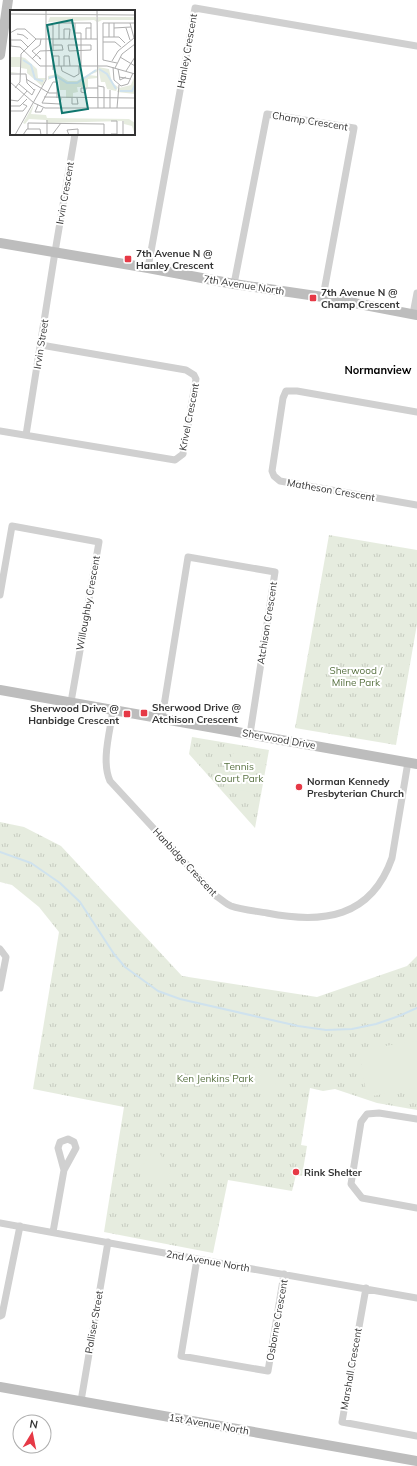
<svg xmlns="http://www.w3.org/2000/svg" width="417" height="1466" viewBox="0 0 417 1466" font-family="Mulish,sans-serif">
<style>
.park{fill:url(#park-tufts)}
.garden{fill:#e6ecdf}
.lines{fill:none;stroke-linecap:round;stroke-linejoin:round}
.stream{stroke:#cfe2ee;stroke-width:2}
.street{stroke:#d0d0d0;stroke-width:7}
.secondary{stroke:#bdbdbd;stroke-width:10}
.poi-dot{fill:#e63946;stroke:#fff;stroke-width:1.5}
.labels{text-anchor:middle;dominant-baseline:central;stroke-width:4;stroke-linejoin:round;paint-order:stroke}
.street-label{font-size:10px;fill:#333;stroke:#fff}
.poi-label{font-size:10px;font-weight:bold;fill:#333;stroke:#fff;text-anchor:start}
.park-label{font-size:10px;fill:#56703f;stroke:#fff}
.neighbourhood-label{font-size:11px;font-weight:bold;fill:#000;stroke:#fff}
.inset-river{fill:none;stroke:#cfe2ee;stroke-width:2}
.inset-road{fill:none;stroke:#adadad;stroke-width:1}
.view{fill:#0f766e;fill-opacity:0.15;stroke:#0f766e;stroke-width:2}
.inset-edge{fill:none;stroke:#333;stroke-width:2}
</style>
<defs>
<pattern id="park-tufts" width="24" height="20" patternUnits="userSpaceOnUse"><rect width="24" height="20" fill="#e6ecdf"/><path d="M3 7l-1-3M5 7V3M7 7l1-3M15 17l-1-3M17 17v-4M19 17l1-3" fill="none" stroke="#c6cbc0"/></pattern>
</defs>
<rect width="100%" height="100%" fill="#fff"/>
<path class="park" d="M329 535 417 550V624L396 745 295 728Z
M192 737 269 750 255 828 189 754Z
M0 822 24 827 61 846 182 976 317 997 407 966 417 956V1110L377 1103 335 1089 323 1091 310 1088 301 1145 307 1146 302 1176 296 1175 292 1191 228 1180 213 1253 104 1232 124 1107 33 1089 59 932 39 907 12 885 0 882Z"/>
<path class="garden" d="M232 753 258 757 252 792 226 788Z
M417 1041V1088L367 1097 359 1050Z
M252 1067 275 1068 278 1073 273 1095 264 1098 247 1076Z
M152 1153 160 1154 171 1171 167 1177H142L138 1171Z"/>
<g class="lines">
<path class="stream" d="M0 852 31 863 60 883 80 902 114 954 125 967 158 991 180 999 298 1026 326 1030 352 1029 376 1024 399 1016 417 1008"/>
<path class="street" d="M148 268 195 8 417 46
M234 284 267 114 354 128 323 297
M413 314 417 293
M417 412 297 391H286L283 398 272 471 274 476 280 481 417 505
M0 431 175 460 183 454 196 379 194 375 186 370 41 345
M26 435 55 252 75 134
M0 595 12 526 99 542 71 702
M113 710C110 732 101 761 110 781L216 896C221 899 226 904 231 906 242 910 256 911 267 913 323 924 371 918 392 858L408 762
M162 718 188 557 275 572 250 734
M0 949 6 957 0 988
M417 1119 379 1113 367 1114 361 1122 351 1184 362 1198 417 1208
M0 1223 241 1267 417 1298
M53 1232 64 1170 76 1148 74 1142 68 1139 60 1142 58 1148 64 1170
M197 1259 181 1356 268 1371 284 1274
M366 1288 342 1422 417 1436
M0 1316 2 1315 20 1226
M81 1401 108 1242"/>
<path class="secondary" d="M0 55 8 0
M0 243 148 268 234 284 323 297 417 315
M0 690 417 764
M0 1387 417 1461"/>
</g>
<g class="poi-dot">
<rect x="124" y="255" width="8" height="8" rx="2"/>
<rect x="309" y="294" width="8" height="8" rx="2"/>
<rect x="140" y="709" width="8" height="8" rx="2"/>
<rect x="123" y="710" width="8" height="8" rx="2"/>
<circle cx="299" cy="787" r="4"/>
<circle cx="296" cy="1172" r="4"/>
</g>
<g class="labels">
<g class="street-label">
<text transform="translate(187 51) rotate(-80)">Hanley Crescent</text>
<text transform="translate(310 121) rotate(9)">Champ Crescent</text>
<text transform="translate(65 193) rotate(-80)">Irvin Crescent</text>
<text transform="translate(244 285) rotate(9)">7th Avenue North</text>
<text transform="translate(41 344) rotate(-81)">Irvin Street</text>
<text transform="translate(189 417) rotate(-79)">Krivel Crescent</text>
<text transform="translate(331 490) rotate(10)">Matheson Crescent</text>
<text transform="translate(88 603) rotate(-80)">Willoughby Crescent</text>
<text transform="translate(267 623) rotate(-81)">Atchison Crescent</text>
<text transform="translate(279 739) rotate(10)">Sherwood Drive</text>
<text transform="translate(185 862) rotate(47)">Hanbidge Crescent</text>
<text transform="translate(208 1261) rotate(10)">2nd Avenue North</text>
<text transform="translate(277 1320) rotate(-80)">Osborne Crescent</text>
<text transform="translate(94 1322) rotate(-80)">Palliser Street</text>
<text transform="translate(351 1369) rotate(-80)">Marshall Crescent</text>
<text transform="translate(209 1424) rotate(10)">1st Avenue North</text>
</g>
<g class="poi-label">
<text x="136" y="253">7th Avenue N @<tspan x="136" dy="12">Hanley Crescent</tspan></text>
<text x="321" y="292">7th Avenue N @<tspan x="321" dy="12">Champ Crescent</tspan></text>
<text x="152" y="707">Sherwood Drive @<tspan x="152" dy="12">Atchison Crescent</tspan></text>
<text x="119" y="708" text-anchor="end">Sherwood Drive @<tspan x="119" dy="12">Hanbidge Crescent</tspan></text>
<text x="307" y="781">Norman Kennedy<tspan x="307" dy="12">Presbyterian Church</tspan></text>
<text x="304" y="1172">Rink Shelter</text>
</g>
<g class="park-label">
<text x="356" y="670">Sherwood /<tspan x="356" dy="12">Milne Park</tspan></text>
<text x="239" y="766">Tennis<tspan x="239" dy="12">Court Park</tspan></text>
<text x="215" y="1078">Ken Jenkins Park</text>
</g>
<g class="neighbourhood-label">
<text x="378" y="370">Normanview</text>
</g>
</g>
<g transform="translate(10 10)">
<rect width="125" height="125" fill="#fff"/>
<path d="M40 7H86L87 12 84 10 38 12ZM88 7H125V10H92L88 12ZM24 94 21 104 36 105 37 108 119 109 125 113V125L122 116 114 114V111L37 113 36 110 19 109 15 114 13 113Z" fill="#e6ecdf"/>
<path d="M0 47H10V57H1V62L9 63H0ZM11 47 15 48 27 59 28 68H36L32 76 17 63V59L11 58ZM88 57 99 59 102 73 108 77 106 81 97 79 95 72H91ZM87 59V62L79 65 87 66V68L78 69V77H67L68 82 63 83V88H56V80H50L49 69 43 67 38 70V66L47 64 58 71H67ZM125 65V84L107 82 109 78 121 75Z" fill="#e6ecdf"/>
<path class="inset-river" d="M13 50 21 55 25 69 33 71M89 59 97 64 106 79M39 68 46 66 57 73H67L86 60M110 81H122L125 75"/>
<path class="inset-road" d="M62 0H83M87 0 88 98M92 0H109M0 4 125 5M0 11 1 36M104 13V27M120 13 124 28M37 15H43V41M104 18 121 17M116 18 120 30M0 23 7 19H15L26 29M65 23H71V56M7 24 13 25 18 29M93 27H109L115 33M99 27V13M49 29V13H81V29M54 29V19H60L59 29M65 29V13M76 29V18H81M0 30H11L18 37M93 32H105L111 37M58 35H81V40L59 41ZM0 36 10 37 30 56H97L125 64M110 47 125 56M29 48 31 49 22 41 30 35 31 29M22 49 30 41 53 40 52 35H43M102 51 108 41 124 28M107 53 93 50V13H125M51 56 52 61 64 67 69 64V56M54 56V46H59L60 56M103 57 104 70 111 76 118 74 123 63M105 58 112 44 125 34M108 59 110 70 116 67M43 60V46H49V56M116 61 125 47M0 64H16L17 73 24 80M109 67 121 69M16 69 39 83H47M0 72 24 93M9 74 22 85 25 79M88 76 94 77V98M5 78 10 72 11 44 26 29H87M76 78 75 83 71 82V78H88M34 87 125 88M47 88V72H43L32 93 50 94 51 88M62 88V94H68L67 88M0 90 8 91 17 81M24 93 35 98H125M28 95 25 102H31L33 98M0 96H10L17 89M100 98V80M107 98 109 75M0 101H13L17 96 13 94M113 111V125M18 119V113L94 114V125M101 124H107V111H101M5 125 36 70V0M13 125 17 119H30L31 125M37 125V110M42 125 51 113M59 125 57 120 68 119V125"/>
<path class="view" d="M62 10 78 99 52 103 37 15Z"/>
<rect width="125" height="125" class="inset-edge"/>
</g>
<g transform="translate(32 1434) rotate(10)"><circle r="19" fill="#ffffff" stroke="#adadad"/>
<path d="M0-3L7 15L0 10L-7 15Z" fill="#e63946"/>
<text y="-6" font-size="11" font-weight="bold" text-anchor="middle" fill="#333333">N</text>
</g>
</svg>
